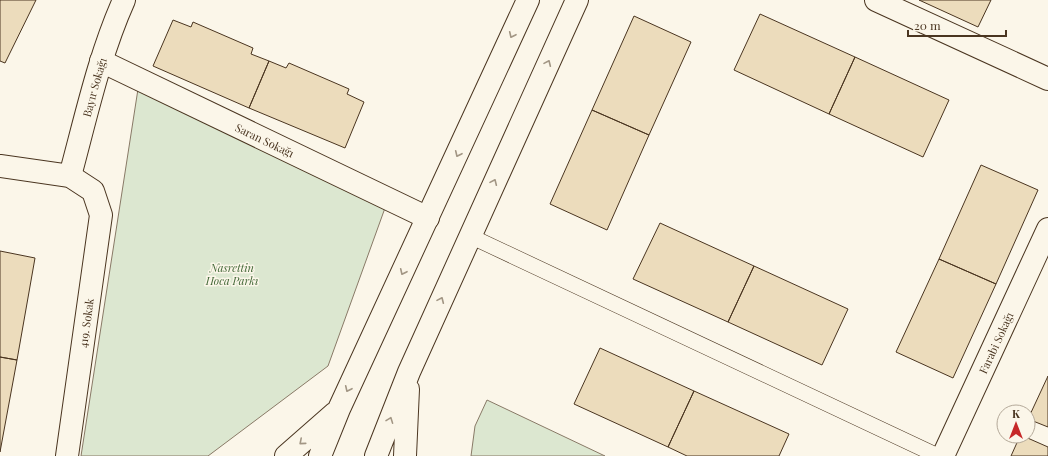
<svg xmlns="http://www.w3.org/2000/svg" width="1048" height="456" viewBox="0 0 1048 456" font-family="'Playfair Display',serif">
<style>
.green{fill:#dce7d0;stroke:#887966}
.building{fill:#ecdcbc;stroke:#4a3520}
.lines{fill:none;stroke-linecap:round;stroke-linejoin:round}
.lane-casing{stroke:#4a3520;stroke-width:16}
.street-casing{stroke:#4a3520;stroke-width:24}
.secondary-casing{stroke:#4a3520;stroke-width:24}
.lane{stroke:#fbf6e9;stroke-width:15}
.street{stroke:#fbf6e9;stroke-width:22}
.secondary{stroke:#fbf6e9;stroke-width:22}
.oneway{stroke:#a29684}
.labels{text-anchor:middle;dominant-baseline:central;stroke-width:3;stroke-linejoin:round;paint-order:stroke}
.street-label{font-size:11px;fill:#4a3520;stroke:#fbf6e9}
.park-label{font-size:11px;font-style:italic;fill:#436837;stroke:#fbf6e9}
</style>
<rect width="100%" height="100%" fill="#fbf6e9"/>
<path class="green" d="M138 89 385 208 328 366 208 456H81Z
M487 400 605 456H471L475 426Z"/>
<path class="building" d="M0 0H36L5 63 0 61Z
M919 0H991L978 27Z
M760 14 855 57 829 114 734 70Z
M634 16 691 42 649 135 592 110Z
M173 20 191 27 193 22 253 48 251 54 269 61 249 108 153 66Z
M855 57 949 100 923 157 829 114Z
M269 61 286 68 289 63 349 89 347 94 364 102 345 148 249 108Z
M592 110 649 135 607 230 550 204Z
M981 165 1038 190 996 284 939 259Z
M660 223 754 266 728 322 633 279Z
M0 251 35 258 17 360 0 357Z
M939 259 996 284 953 378 896 352Z
M754 266 848 309 822 365 728 322Z
M600 348 694 391 668 447 574 404Z
M0 357 17 360 0 452Z
M1048 376V427L1028 419Z
M694 391 789 434 779 456H687L668 447Z
M1020 436H1023L1048 447V456H1011Z"/>
<g class="lines">
<g class="lane-casing">
<path id="lane" d="M470 236 938 456"/>
</g>
<g class="street-casing">
<g id="street">
<path d="M876 0 1048 79"/>
<path id="s1" d="M101 61 428 218"/>
<path d="M0 166 70 176 93 191 101 215 67 456"/>
<path id="s2" d="M70 176C86 117 99 56 124 0"/>
<path id="s3" d="M943 456 1048 229"/>
</g>
</g>
<g class="secondary-casing">
<path id="secondary" d="M286 456 335 413
M320 456 339 409 528 0
M376 456 409 372 577 0
M405 456 408 389"/>
</g>
<use href="#lane" class="lane"/>
<use href="#street" class="street"/>
<use href="#secondary" class="secondary"/>
</g>
<defs><path id="oneway-chevron" d="M-2-3.5L2.5 0L-2 3.5" fill="none" stroke-width="1.6" stroke-linecap="round" stroke-linejoin="round"/></defs>
<g class="oneway">
<use href="#oneway-chevron" transform="translate(512 35) rotate(115)"/>
<use href="#oneway-chevron" transform="translate(548 63) rotate(-66)"/>
<use href="#oneway-chevron" transform="translate(458 154) rotate(115)"/>
<use href="#oneway-chevron" transform="translate(494 182) rotate(-66)"/>
<use href="#oneway-chevron" transform="translate(403 272) rotate(115)"/>
<use href="#oneway-chevron" transform="translate(441 300) rotate(-66)"/>
<use href="#oneway-chevron" transform="translate(348 389) rotate(115)"/>
<use href="#oneway-chevron" transform="translate(390 420) rotate(-69)"/>
<use href="#oneway-chevron" transform="translate(302 442) rotate(139)"/>
</g>
<g class="labels">
<g class="street-label">
<text stroke="none"><textPath href="#s2" startOffset="92">Bayır Sokağı</textPath></text>
<text stroke="none"><textPath href="#s1" startOffset="182">Saran Sokağı</textPath></text>
<text transform="translate(86 323) rotate(-82)">419. Sokak</text>
<text stroke="none"><textPath href="#s3" startOffset="125">Farabi Sokağı</textPath></text>
</g>
<g class="park-label">
<text x="232" y="267">Nasrettin<tspan x="232" dy="13">Hoca Parkı</tspan></text>
</g>
</g>
<g transform="translate(1016 424)"><circle r="19" fill="#fbf6e9" stroke="#b4a999"/>
<path d="M0-3L7 15L0 10L-7 15Z" fill="#c62828"/>
<text y="-6" font-size="11" font-weight="bold" text-anchor="middle" fill="#4a3520">K</text>
</g>
<path d="M908 30v6h98v-6" fill="none" stroke="#4a3520" stroke-width="2"/>
<text x="914" y="30" font-size="12" fill="#4a3520" stroke="#fbf6e9" stroke-width="3" paint-order="stroke">20 m</text>
</svg>
